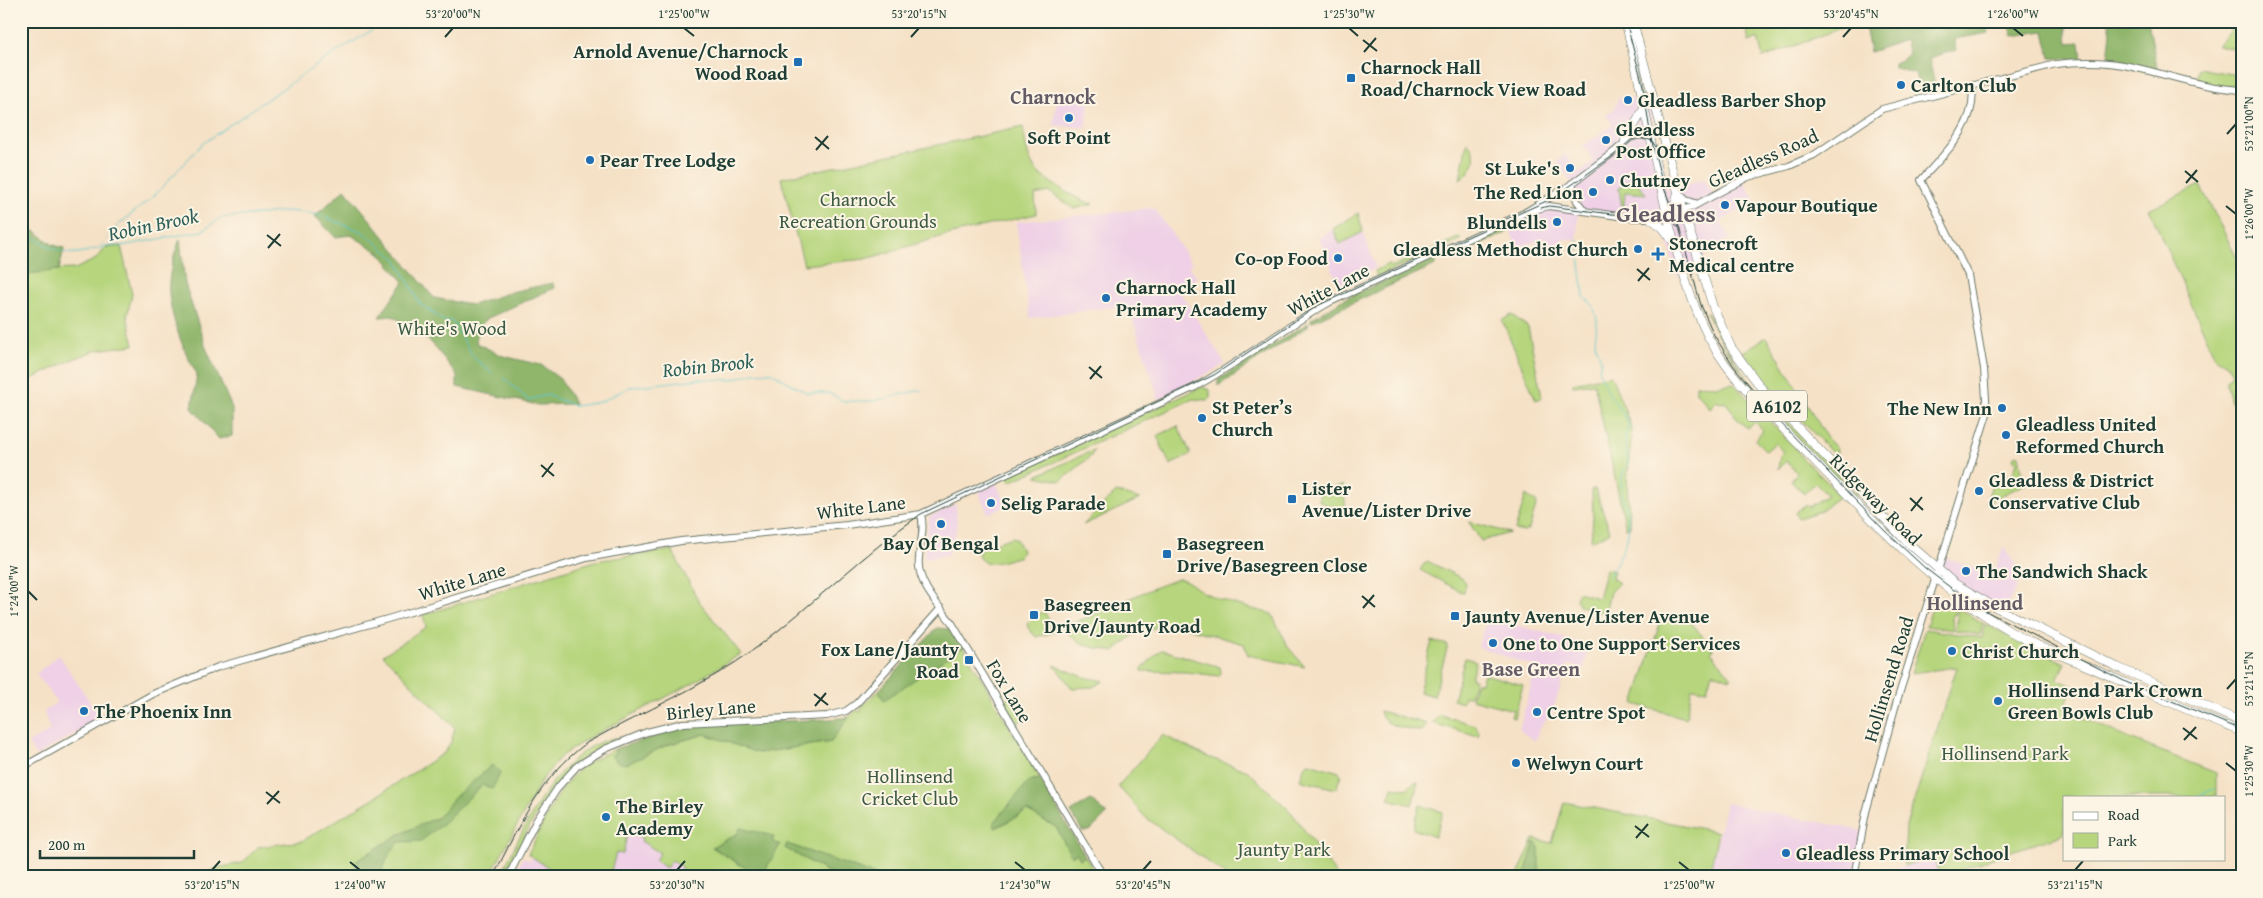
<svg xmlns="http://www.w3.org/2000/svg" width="2263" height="898" viewBox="0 0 2263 898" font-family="'Gentium Book Plus',serif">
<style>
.built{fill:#efd0e6}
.green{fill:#b6d57d;stroke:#6a8958}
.forest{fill:#90b66c;stroke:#587a50}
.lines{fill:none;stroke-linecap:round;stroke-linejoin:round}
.stream{stroke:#5ac7cd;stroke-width:1}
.secondary-casing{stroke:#6a7667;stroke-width:8}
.highway-casing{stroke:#6a7667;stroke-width:9}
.secondary{stroke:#fff;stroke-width:6}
.highway{stroke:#fff;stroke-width:8}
.tram{stroke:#1f3d34;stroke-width:1}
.ticks{fill:none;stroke:#1f3d34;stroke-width:2}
.poi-dot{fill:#1f6fb2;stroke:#fcf5e5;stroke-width:2}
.labels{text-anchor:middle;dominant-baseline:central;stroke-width:4;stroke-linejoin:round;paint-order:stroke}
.shield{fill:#fcf5e5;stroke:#617469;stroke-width:1}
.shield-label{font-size:18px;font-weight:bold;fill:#1f3d34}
.poi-label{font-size:19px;font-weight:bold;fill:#1f3d34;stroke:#fcf5e5;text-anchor:start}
.street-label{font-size:19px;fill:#1f3d34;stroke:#fcf5e5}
.park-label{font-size:19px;fill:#3d5b43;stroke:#fcf5e5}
.neighbourhood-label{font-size:20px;font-weight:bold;fill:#635b66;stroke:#fcf5e5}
.water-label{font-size:20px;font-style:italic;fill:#2e605a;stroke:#fcf5e5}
.district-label{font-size:24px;font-weight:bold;fill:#635b66;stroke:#fcf5e5}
.neatline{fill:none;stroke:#1f3d34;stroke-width:2}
.ticks-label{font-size:12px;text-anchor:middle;fill:#1f3d34}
</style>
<rect width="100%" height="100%" fill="#fcf5e5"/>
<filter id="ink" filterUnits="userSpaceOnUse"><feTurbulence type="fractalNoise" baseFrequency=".02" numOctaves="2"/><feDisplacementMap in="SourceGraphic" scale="10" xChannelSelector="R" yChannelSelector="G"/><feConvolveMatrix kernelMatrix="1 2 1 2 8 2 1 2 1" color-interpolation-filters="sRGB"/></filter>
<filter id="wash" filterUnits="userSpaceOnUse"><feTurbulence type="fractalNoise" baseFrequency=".0096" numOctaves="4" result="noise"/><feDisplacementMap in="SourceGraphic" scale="20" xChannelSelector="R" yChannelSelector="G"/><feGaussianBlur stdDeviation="1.12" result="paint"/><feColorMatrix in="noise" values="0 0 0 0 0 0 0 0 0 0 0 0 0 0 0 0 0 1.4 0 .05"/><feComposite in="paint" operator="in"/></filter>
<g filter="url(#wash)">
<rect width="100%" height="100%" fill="#f5e1c6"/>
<path class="built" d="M1058 95 1090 99 1086 128 1053 125Z
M1625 97 1650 103 1656 153 1667 190 1703 179 1714 195 1742 180 1756 201 1721 221 1730 238 1677 276 1668 241 1650 218 1578 210 1577 239H1562L1561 247 1540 254 1535 241 1518 248 1506 222 1544 207 1578 210 1580 207 1572 183 1557 162 1565 154 1580 172 1594 161 1583 146 1613 125 1606 115 1615 108 1618 98Z
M1152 208 1156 210 1192 264 1189 267 1197 278 1180 292 1225 364 1159 400 1128 305 1030 318 1016 222Z
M1333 229 1340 244 1363 232 1376 268 1339 285 1319 238Z
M996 483 1007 505 988 514 978 491Z
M956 504 957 528 948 555 924 558 929 517Z
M2004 546 2024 581 2019 583 2005 609 1998 614 1961 593 1937 574 1942 557 1993 574Z
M1493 619 1590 645 1583 669 1568 664 1552 713 1540 727 1535 741 1519 730 1536 667 1478 647 1484 627Z
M59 655 101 719 36 756 28 743 50 731 44 712 57 702 36 674Z
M566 785 712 847 760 877H513L523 857 530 861 532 857 528 854 556 799Z
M1726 803 1862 831 1854 877H1709Z
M1933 856 1940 877H1864L1904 866Z"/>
<path class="green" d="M1745 21H1859L1763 58 1758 38 1749 42Z
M2234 21H2242V51L2217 45 2233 29Z
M2198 68 2242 76V86L2225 87 2197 82Z
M1023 127C1025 142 1027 157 1035 169 1042 179 1081 202 1093 204L1074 209 1050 192 1035 195 1036 214 943 236 866 259 804 265 781 178Z
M1467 142C1481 155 1473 171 1460 180Z
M1633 177 1646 194 1625 192 1624 207H1622L1619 188Z
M2200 185 2237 258 2242 256V402H2231L2226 381 2232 374 2227 364 2215 357 2149 209Z
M1358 213 1363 232 1340 244 1333 229Z
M1460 237V240L1377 277 1375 271 1388 264 1391 267Z
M121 246 132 294 127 316 134 345 96 350 71 360 21 384V275L47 270 75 269 96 259 106 248Z
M1706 312H1707L1726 347 1748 379 1856 494 1854 496C1799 439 1740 385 1706 312Z
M1512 315 1528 327 1542 397 1536 400 1502 320Z
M1766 337 1828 439 1837 449 1836 457 1773 390 1743 352Z
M1611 375 1632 429 1627 483 1630 527 1626 528 1594 383 1573 386V383Z
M1733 383 1795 448 1802 458 1841 495 1820 511 1798 518 1795 513 1805 505 1809 507 1827 495 1815 483 1804 494 1791 480 1797 473 1786 461 1778 469 1780 456 1783 452 1775 443 1766 451 1755 440 1763 430 1755 422 1747 428 1733 415 1735 414 1725 402 1720 403 1717 400 1710 408 1696 392V385L1718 386Z
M1202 387 1210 390V398L1207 400 1193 399 1010 482 1007 477Z
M1178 426 1191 454 1170 465 1157 436Z
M1094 450 1091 456 1061 481 1036 476Z
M2019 455 2022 471 2027 483 1986 503 1996 472 2012 476 2017 462 2013 459 2014 456Z
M1343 485 1346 511 1322 503 1319 500 1320 492Z
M1592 489H1595L1610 532 1591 541 1593 517Z
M1116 492 1140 499 1083 525Z
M1526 495 1537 503 1529 529 1524 532 1515 530Z
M1469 522 1510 533 1481 541Z
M1012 537 1016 539 1022 551 1019 557C1007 559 981 571 978 554L982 548Z
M672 550 698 600 741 654 691 684 592 736 561 756 541 781 489 877H201L216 868 242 863 258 847 302 841 372 799 444 753 451 742 455 728 383 655 426 627 423 615 595 561Z
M1429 562 1463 579 1465 584 1464 593 1420 570 1424 564Z
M1606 569 1614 571 1612 578 1619 583 1610 592 1605 613 1580 606 1576 599 1578 592 1598 598Z
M1178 579C1188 579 1195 588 1203 592 1225 603 1249 608 1272 614L1288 647 1305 667 1248 655 1244 644 1170 623 1135 634 1114 651C1089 647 1080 647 1063 627 1102 613 1139 592 1178 579Z
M1943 599C1950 604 1956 606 1955 615H1952L1953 630 1926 626 1934 602Z
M1959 609 1983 623 1980 635 1955 630 1956 622H1958L1957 611Z
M1044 611 1055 632 1036 637 1028 628 1027 623Z
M1683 613 1714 650 1711 652 1731 677 1730 679 1712 672 1707 690 1692 688 1686 718 1634 704 1662 617H1674Z
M1985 624 2065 663 2057 679 2073 686 2064 709 2130 739 2216 773V797H2064V833L2061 834 2060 836 2017 849 1942 877H1940L1933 856 1904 866 1906 826 1957 667 1911 673 1925 629 1983 638Z
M1432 641 1448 645 1434 696 1419 692Z
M963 647 1040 779 1029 781 996 828 1027 811 1056 827 1071 855 1077 853 1080 859 1085 856 1098 877H881L787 844 785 848 837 877H761L779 845 772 841 774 836 737 834 712 847 760 877H684L686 873 680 869 682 867 672 860 666 868 655 860 660 853 641 841 642 838 635 834 627 835 623 854 616 853 610 874 603 873 602 877H562L528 854C541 828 561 780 586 764 595 758 607 753 617 748L612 757 667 745 705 734 758 753 831 742 849 717 857 710 861 712 862 710 860 708 878 691 884 699Z
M1162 650 1220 667 1221 673 1219 676 1186 672 1142 671V669L1158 652Z
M1465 658 1476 661 1471 678 1475 679 1470 696H1464L1462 703 1453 700Z
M1054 665 1084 677 1104 681 1093 687 1072 688Z
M1484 674 1523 685 1514 718 1511 717 1513 710 1471 699 1476 682 1481 683Z
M1011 697 1030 715 1017 723 1004 702 1005 698Z
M1380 711 1426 724 1424 729 1419 731C1405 728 1383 727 1380 711Z
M1440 715 1475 725 1479 732 1478 736 1432 723Z
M1163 735 1205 756 1248 771 1292 813 1338 877H1224L1225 874 1145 817 1118 786Z
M620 737C606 746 589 752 577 763 543 792 524 838 505 877H500C523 830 559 744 620 737Z
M1309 763 1339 772 1341 775 1336 789 1303 781 1300 779 1305 765Z
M1415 782H1418L1412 805 1388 799 1392 787 1406 789Z
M1564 802 1718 832 1709 877H1517L1534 839 1552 843Z
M1420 805 1443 812 1435 837 1413 829Z"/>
<path class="forest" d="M1864 21H1992L1987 23 1989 33 1954 39 1956 50 1929 58 1935 85 1920 89 1915 74 1894 67V63L1903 59 1909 53 1905 40 1870 52Z
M2008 21H2065L2068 43 2080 42 2082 60 2050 58 2044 31 2013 36Z
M2108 21H2148L2158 72 2108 60 2111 32Z
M345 189 434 298 472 305 511 292 553 283 554 288 488 318 478 328 476 343 503 356 541 365 560 379 575 404 538 405 457 387V375L431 342 393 316 379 317 404 282 380 253 351 235 335 237 315 216Z
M1511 224 1506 233 1449 258 1444 257V255Z
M35 231 53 245 64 248 59 270 21 275V232Z
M180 239 185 284 206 348 232 408V436L219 439 192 408 197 374C184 352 174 326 170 301 166 281 173 258 180 239Z
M1432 260 1435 261V265L1311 322V319L1348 297Z
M1308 323V326L1218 386V380Z
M937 628 952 629 963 647 884 700 878 691Z
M849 717 831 742 758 753 705 734 667 745 627 764 617 762 612 756 617 748 691 725 831 719Z
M492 765 501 772 492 789 482 785 441 825 421 841 399 842 390 853 379 877H362L356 868V861L398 835 438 817 455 797Z
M1040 779 1085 856 1080 859 1077 853 1071 856 1056 827 1027 811 995 828 993 824 1029 781Z
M1091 800 1107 814 1090 831H1082L1071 812Z
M740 828 774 836 772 841 780 845 761 877 712 847 737 834Z
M1535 842 1539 847V877H1524Z
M787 844 881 877H837L785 848Z"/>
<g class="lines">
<path class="stream" d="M21 237 31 235C45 245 60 255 78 253 93 251 105 245 121 246L202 231 221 218 290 211 319 215 363 232 396 259 420 304 444 321H452L474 358 492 373
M1577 239 1584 297 1593 305 1597 320 1595 343 1601 360 1599 371 1607 390 1629 423 1625 439 1628 464C1611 483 1632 511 1628 533 1626 548 1616 563 1609 576
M101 246 118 225 154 196 202 144 327 58 372 30
M504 378 528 400 547 395 575 406 600 402 630 387 698 379 731 380 754 373 771 372 807 393H829L843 401H873L921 390
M2195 797 2214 789"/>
</g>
</g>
<g filter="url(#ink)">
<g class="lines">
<g class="secondary-casing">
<path id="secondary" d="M1572 183 1577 201 1585 211
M1679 193 1686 200 1698 204
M1530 211 1549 206 1632 218H1650L1677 212 1692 207 1748 177 1789 166 1814 155 1882 109 2056 64C2081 61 2107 61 2133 67 2169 75 2204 88 2242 90
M921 514C925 529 920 543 919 558 916 582 938 605 952 623L1104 877
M21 768 153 694 218 667 391 618 587 558 681 541 847 525 921 514 1195 387C1242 361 1283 328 1330 302L1522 214 1566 188 1614 152 1630 138 1641 135 1649 137
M508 877 536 821 559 786 577 766 605 749 647 732 683 723 827 716 846 711 857 703 941 608
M1854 877 1866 812 1896 704 1987 414 1984 369 1968 275 1921 180C1945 153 1978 125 1972 85"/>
</g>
<g class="highway-casing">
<path id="highway" d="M1625 21C1651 121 1661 228 1702 324 1723 373 1767 411 1803 449 1868 516 1926 580 2006 629 2032 645 2061 655 2089 667 2140 689 2190 712 2242 732
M1633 21 1678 192 1713 307 1731 347 1765 393 1906 541 1954 583 1993 606 2117 667 2242 722
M1625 141 1645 107
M1668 214 1675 205 1678 192
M1650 218 1663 228 1675 244"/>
</g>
<use href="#secondary" class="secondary"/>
<use href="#highway" class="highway"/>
<path class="tram" d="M1626 21 1643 86 1651 138 1663 186 1677 220 1701 305 1714 335 1733 365 1774 416 1885 531 1925 568 1951 588 1984 610 2128 683 2242 730
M1541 208 1549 206 1620 215 1664 216 1672 220 1680 229
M493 877C520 824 539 778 588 742 644 711 705 686 756 648 813 605 863 554 921 514L1214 375 1319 305 1553 198 1614 155 1631 140 1638 138 1647 139 1652 141 1658 150"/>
</g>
</g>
<path class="ticks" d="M684 28 694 36M1349 28 1358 36M2013 28 2023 36M445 37 453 28M911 37 919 28M1843 37 1851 28M1363 40 1377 51M1364 52 1376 38M2227 134 2236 124M815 137 829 149M816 150 828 136M2185 171 2198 182M2186 183 2197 170M2226 206 2236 214M267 235 281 246M268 248 280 234M1637 269 1650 280M1638 281 1649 268M1089 367 1102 378M1090 379 1101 366M541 465 554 476M542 477 553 463M1910 498 1923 510M1911 511 1922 497M28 591 37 600M1362 596 1375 607M1363 608 1374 595M2227 689 2236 679M814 694 828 705M815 706 826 693M2183 728 2197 739M2184 740 2196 727M2226 763 2236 771M266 792 280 803M267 804 279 791M1635 826 1649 837M1636 838 1648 824M350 862 360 870M1015 862 1025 870M1679 862 1689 870M212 870 220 861M677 870 685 861M1143 870 1151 861M2075 870 2083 861"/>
<g class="poi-dot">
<rect x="793" y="57" width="10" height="10" rx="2.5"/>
<rect x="1346" y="73" width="10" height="10" rx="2.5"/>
<circle cx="1901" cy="85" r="5"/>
<circle cx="1628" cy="100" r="5"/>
<circle cx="1069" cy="118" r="5"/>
<circle cx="1606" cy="140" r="5"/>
<circle cx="590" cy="160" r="5"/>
<circle cx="1570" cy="168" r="5"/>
<circle cx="1610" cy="180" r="5"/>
<circle cx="1593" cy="192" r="5"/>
<circle cx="1725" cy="205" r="5"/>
<circle cx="1557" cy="222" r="5"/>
<circle cx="1638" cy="249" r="5"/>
<path d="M1655.5 246.5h5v5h5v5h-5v5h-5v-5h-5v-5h5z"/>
<circle cx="1338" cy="258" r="5"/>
<circle cx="1106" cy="298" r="5"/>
<circle cx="2002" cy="408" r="5"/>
<circle cx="1202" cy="418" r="5"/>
<circle cx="2006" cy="435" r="5"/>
<circle cx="1979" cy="491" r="5"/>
<rect x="1287" y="494" width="10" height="10" rx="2.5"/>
<circle cx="991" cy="503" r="5"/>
<circle cx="941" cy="524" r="5"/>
<rect x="1162" y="549" width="10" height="10" rx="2.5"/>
<circle cx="1966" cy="571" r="5"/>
<rect x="1029" y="610" width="10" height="10" rx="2.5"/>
<rect x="1450" y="611" width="10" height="10" rx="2.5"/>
<circle cx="1493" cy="643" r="5"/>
<circle cx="1952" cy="651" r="5"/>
<rect x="964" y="655" width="10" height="10" rx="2.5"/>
<circle cx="1998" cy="701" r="5"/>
<circle cx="84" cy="711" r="5"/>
<circle cx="1537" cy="712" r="5"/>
<circle cx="1516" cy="763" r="5"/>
<circle cx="606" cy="817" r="5"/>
<circle cx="1786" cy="853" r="5"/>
</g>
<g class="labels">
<rect class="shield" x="1747" y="390.5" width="60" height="31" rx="4"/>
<g class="shield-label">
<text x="1777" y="406">A6102</text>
</g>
<g class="poi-label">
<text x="788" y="51" text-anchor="end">Arnold Avenue/Charnock<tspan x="788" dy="22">Wood Road</tspan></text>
<text x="1361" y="67">Charnock Hall<tspan x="1361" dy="22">Road/Charnock View Road</tspan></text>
<text x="1911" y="85">Carlton Club</text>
<text x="1638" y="100">Gleadless Barber Shop</text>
<text x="1616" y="129">Gleadless<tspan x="1616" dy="22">Post Office</tspan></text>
<text x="1069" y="137" text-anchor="middle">Soft Point</text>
<text x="600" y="160">Pear Tree Lodge</text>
<text x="1560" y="168" text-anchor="end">St Luke's</text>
<text x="1620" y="180">Chutney</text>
<text x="1583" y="192" text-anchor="end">The Red Lion</text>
<text x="1735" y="205">Vapour Boutique</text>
<text x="1547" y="222" text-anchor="end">Blundells</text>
<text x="1669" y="243">Stonecroft<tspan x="1669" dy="22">Medical centre</tspan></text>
<text x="1628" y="249" text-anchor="end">Gleadless Methodist Church</text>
<text x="1328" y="258" text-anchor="end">Co-op Food</text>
<text x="1116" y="287">Charnock Hall<tspan x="1116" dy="22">Primary Academy</tspan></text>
<text x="1212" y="407">St Peter’s<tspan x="1212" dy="22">Church</tspan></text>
<text x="1992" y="408" text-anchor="end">The New Inn</text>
<text x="2016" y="424">Gleadless United<tspan x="2016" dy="22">Reformed Church</tspan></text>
<text x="1989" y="480">Gleadless &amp; District<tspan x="1989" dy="22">Conservative Club</tspan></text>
<text x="1302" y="488">Lister<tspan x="1302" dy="22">Avenue/Lister Drive</tspan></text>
<text x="1001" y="503">Selig Parade</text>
<text x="941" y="543" text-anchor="middle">Bay Of Bengal</text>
<text x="1177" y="543">Basegreen<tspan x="1177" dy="22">Drive/Basegreen Close</tspan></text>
<text x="1976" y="571">The Sandwich Shack</text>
<text x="1044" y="604">Basegreen<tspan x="1044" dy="22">Drive/Jaunty Road</tspan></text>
<text x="1465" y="616">Jaunty Avenue/Lister Avenue</text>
<text x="1503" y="643">One to One Support Services</text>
<text x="959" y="649" text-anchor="end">Fox Lane/Jaunty<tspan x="959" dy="22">Road</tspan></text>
<text x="1962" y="651">Christ Church</text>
<text x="2008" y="690">Hollinsend Park Crown<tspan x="2008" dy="22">Green Bowls Club</tspan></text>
<text x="94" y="711">The Phoenix Inn</text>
<text x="1547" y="712">Centre Spot</text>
<text x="1526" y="763">Welwyn Court</text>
<text x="616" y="806">The Birley<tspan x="616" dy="22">Academy</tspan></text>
<text x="1796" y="853">Gleadless Primary School</text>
</g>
<g class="street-label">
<text transform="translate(1763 158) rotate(-24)">Gleadless Road</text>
<text transform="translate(1328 289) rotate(-28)">White Lane</text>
<text transform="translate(1876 499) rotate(45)">Ridgeway Road</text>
<text transform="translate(861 507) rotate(-7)">White Lane</text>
<text transform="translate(462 581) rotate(-17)">White Lane</text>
<text transform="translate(1888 679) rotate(-73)">Hollinsend Road</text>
<text transform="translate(1010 691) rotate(59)">Fox Lane</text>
<text transform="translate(711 709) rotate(-5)">Birley Lane</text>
</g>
<g class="park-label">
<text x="858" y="199">Charnock<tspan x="858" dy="22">Recreation Grounds</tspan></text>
<text x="452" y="328">White's Wood</text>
<text x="2005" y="753">Hollinsend Park</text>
<text x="910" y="776">Hollinsend<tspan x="910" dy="22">Cricket Club</tspan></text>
<text x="1284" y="849">Jaunty Park</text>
</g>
<g class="neighbourhood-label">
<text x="1053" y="96">Charnock</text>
<text x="1975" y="602">Hollinsend</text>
<text x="1531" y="668">Base Green</text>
</g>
<g class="water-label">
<text transform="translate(153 224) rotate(-12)">Robin Brook</text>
<text transform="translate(708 365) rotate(-6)">Robin Brook</text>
</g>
<g class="district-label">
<text x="1666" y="213">Gleadless</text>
</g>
</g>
<rect width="2263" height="898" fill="none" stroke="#fcf5e5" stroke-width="55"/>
<rect x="2063" y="796" width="162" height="65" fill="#fcf5e5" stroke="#a4ab9e"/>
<rect x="2073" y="812" width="25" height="8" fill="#ffffff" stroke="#a4ab9e"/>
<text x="2108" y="820" font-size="15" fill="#1f3d34">Road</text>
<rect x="2073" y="833" width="25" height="15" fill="#b6d57d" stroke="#a4ab9e"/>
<text x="2108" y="846" font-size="15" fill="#1f3d34">Park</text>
<path d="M40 850v8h154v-8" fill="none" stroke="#1f3d34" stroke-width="2.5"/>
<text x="48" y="850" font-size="15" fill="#1f3d34" stroke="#fcf5e5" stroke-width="4" paint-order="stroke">200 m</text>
<rect x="28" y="28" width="2208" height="842" class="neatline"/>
<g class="ticks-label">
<text x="453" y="18">53°20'00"N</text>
<text x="684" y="18">1°25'00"W</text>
<text x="919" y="18">53°20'15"N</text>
<text x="1349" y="18">1°25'30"W</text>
<text x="1851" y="18">53°20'45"N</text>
<text x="2013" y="18">1°26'00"W</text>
<text transform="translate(2249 124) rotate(-90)" y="4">53°21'00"N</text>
<text transform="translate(2249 214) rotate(-90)" y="4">1°26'00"W</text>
<text transform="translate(14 591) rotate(-90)" y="4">1°24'00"W</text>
<text transform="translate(2249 679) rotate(-90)" y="4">53°21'15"N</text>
<text transform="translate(2249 771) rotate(-90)" y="4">1°25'30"W</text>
<text x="212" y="889">53°20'15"N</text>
<text x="360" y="889">1°24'00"W</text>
<text x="677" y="889">53°20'30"N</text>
<text x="1025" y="889">1°24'30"W</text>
<text x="1143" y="889">53°20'45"N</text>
<text x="1689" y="889">1°25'00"W</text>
<text x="2075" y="889">53°21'15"N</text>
</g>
</svg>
